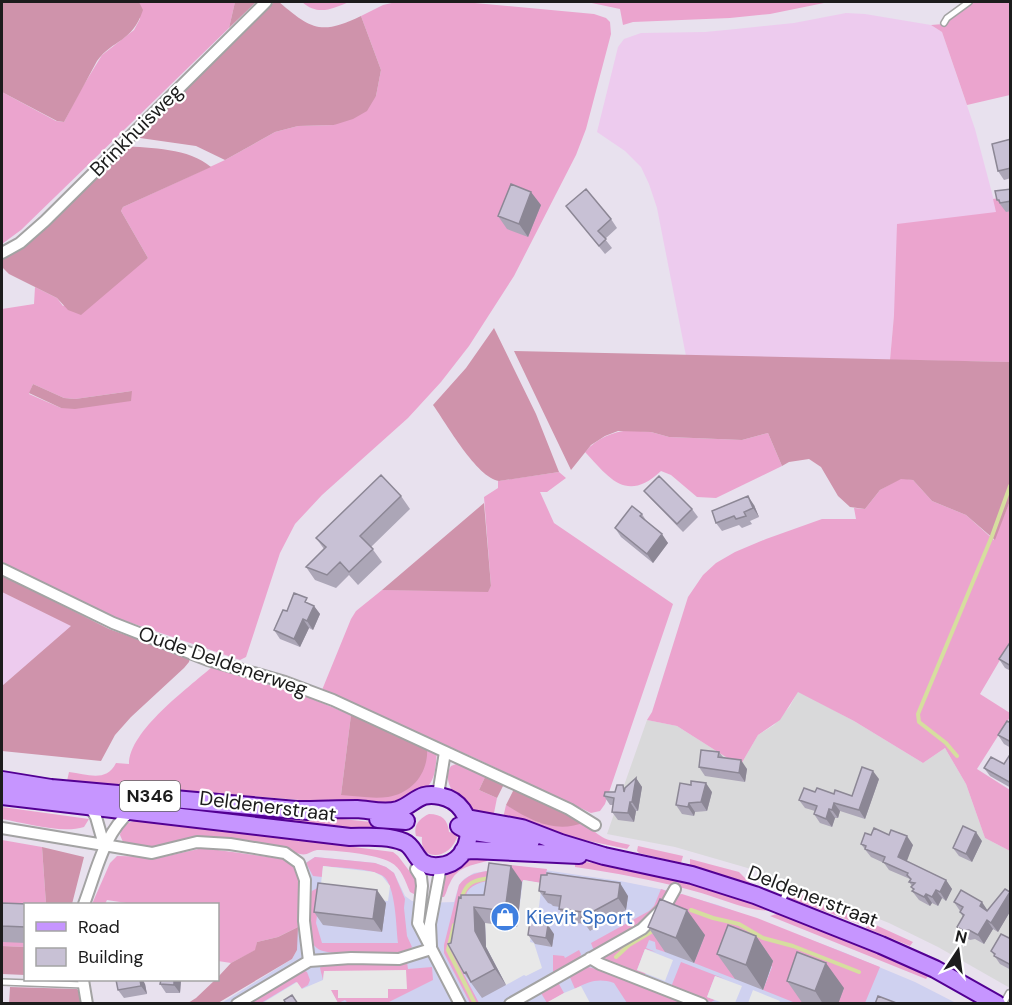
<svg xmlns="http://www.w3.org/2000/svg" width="1012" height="1005" viewBox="0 0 1012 1005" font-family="'DM Sans',sans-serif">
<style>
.residential{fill:#d9d9da}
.commercial{fill:#cfd1f0}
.farmland{fill:#edcbee}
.grass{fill:#eba4ce;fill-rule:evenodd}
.forest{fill:#cf93ab}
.parking{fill:#e8e8e8}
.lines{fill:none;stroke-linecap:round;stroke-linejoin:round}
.stream{stroke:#d6de9f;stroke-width:4}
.lane-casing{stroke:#a3a3a3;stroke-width:8}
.street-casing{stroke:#a3a3a3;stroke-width:14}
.primary-casing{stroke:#530094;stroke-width:20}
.lane{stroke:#fff;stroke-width:5}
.street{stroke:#fff;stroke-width:10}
.primary{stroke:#c695ff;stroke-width:16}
.wall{fill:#aca6b7}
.shaded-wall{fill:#8c8795}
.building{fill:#c8c1d5;stroke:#8c8795;stroke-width:1.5}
.labels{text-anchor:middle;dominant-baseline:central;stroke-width:4.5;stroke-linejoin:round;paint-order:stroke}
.shield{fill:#fff;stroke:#606060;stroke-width:1.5}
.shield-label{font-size:18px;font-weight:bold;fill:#1c1c1c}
.street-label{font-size:20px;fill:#1c1c1c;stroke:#fff}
.shop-label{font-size:20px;fill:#366cbe;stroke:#fff;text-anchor:start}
</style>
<rect width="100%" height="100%" fill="#e8e1ee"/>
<path class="residential" d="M798 691 854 721 923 763 945 748 966 784 985 838 1010 851V988L938 947 889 923 789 883 751 869 675 847 607 834 647 720 677 726 740 766 758 735 774 725 790 706Z"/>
<path class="commercial" d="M315 857 375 863 386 867 394 873 405 896 412 901 425 903 454 902 459 885 464 879 474 873 487 871 488 869 502 864 620 881 665 890 718 905 843 952 915 982 956 1003 220 1004 292 959 297 950V868Z"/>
<path class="farmland" d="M846 13 865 14 931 25 942 32 975 129 997 212 894 315 890 360 686 356 657 208 649 184 641 167 625 151 597 132 618 47 624 39 641 33 705 32 736 29 794 23Z
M2 592 72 626 2 686Z"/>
<path class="grass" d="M139 2H235L229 28 21 230 2 244V92L56 121 64 122 80 91 102 55 134 30 140 19Z
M302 2H349C332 9 318 16 302 2Z
M396 2H464L594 14 606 18 610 22 611 34 586 129 576 155 514 276 469 346 441 382 408 418 322 495 295 524 280 553 246 657 240 660 111 616 2 562V309L34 304 35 287 57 298 63 306 148 258 121 211 123 207 225 160 275 132 298 126 334 125 376 96 381 70 361 16 383 5ZM33 384 64 398 75 399 132 391 61 408 29 394Z
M587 2H824V3L770 14 730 18 633 22 623 25 620 9Z
M973 2H1010V95L967 105 942 32 931 25 943 24Z
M1010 196V362L890 360 894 315 897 224 996 212 993 199Z
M630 430 651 432 669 437 742 440 768 433 782 466 716 498 697 497 671 475 661 471C627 503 610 479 585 452 597 438 612 432 630 430Z
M559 472 566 478 547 492H540L554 523 673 604 605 804 600 811 591 813 475 758 322 690 351 619 356 611 382 590 488 591 491 586 484 497 498 488V481Z
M901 478 913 480 932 501 966 515 994 540 1010 501V643L980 694 1010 713V717L977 769 1010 790V851L985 838 966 784 945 748 923 763 854 721 798 692 780 720 758 735 740 766 677 726 647 720 652 712 688 597 703 575 716 563 735 552 766 539 822 519H856L854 508 865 509 880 490Z
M212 667 310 698 351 715 341 795 427 747 437 751C436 760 436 772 432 780 425 796 399 801 385 807L67 781 69 772C87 774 106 783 116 763L129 764C129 731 188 688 212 667Z
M456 764H462L486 775 479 790 497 798 493 818C487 817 479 817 474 813 460 803 440 783 451 766Z
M123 803 303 815 381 823 379 832Z
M506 805 540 823 586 822C600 840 608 840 630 845L627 849 565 836 503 818Z
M2 807 89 819 84 827C62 834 25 823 2 819Z
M429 814C442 814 448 820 449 832L458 834C452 860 419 863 422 837L416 836C413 825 420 818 429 814Z
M143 820 393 852 398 856 417 881 416 895 410 892C405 881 402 868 390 862 376 854 334 850 317 850 311 851 307 856 300 854 294 853 289 849 283 848 265 845 226 838 209 839 180 841 152 854 123 842L120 835C123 822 132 821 143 820Z
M2 840 42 847 46 904H26L25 947 2 946Z
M638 846 683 856 681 863 639 853 637 851Z
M203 848 283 859 294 864 303 887 298 927 278 937 257 942 256 950 231 963 218 961V904H133L107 900 105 904H92L110 863 117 856 163 857Z
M488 854 487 861C472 865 457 867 450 883 447 888 447 892 444 897H438L443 874 463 857Z
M315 857 375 863 386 867 394 873 405 899 404 908 407 936 412 947C402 956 383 952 371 952 356 952 337 955 323 951 301 944 306 907 312 891L321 886 316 923 322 943H398C396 928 396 885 383 876 370 868 339 868 323 866L322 877 313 876 306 863Z
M690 859 739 872 751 884 690 866Z
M575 861C644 867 710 887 776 910 751 914 719 897 694 891 655 880 615 873 575 867Z
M502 864 547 869 544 884 524 880 522 882C506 880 477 877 467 892L451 950 479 1003H470L444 953V945L459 885C467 875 475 873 487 871L488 869Z
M661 889 670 892 651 919 594 951 591 943 649 911 654 906Z
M790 890 860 919 859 924 789 898Z
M682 894 757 918 880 967 865 1003 798 1004 763 990 772 967 770 965 735 979 694 963 703 940 665 952 656 949 655 942 649 940 646 948 656 952 645 949 637 970 646 973 642 976 600 959 676 895Z
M783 912 819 926 928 976 926 979 770 916Z
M867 921 913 942 910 946 866 928Z
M579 950 581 954 579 960 553 973V955L564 956 565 958Z
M324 962H407L408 969 432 967 433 980 387 1003H348L345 1000 338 1003 330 990H338V998H387L388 989 324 972 323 980 320 968Z
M681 962 725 979 715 976 707 997 715 1000 711 1002 671 987Z
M588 967 608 972 689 1003H627L614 983C599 978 589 981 575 989L569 975Z
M303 970 307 972 310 980 308 985 301 989 296 982 261 1003 244 1004Z
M555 983 559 984 564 993 547 1003 541 993 543 990Z"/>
<path class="forest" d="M2 2H139L143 10C132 43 113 39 97 61L64 122 57 121 2 92Z
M235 2H256L229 28Z
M274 2H279C312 30 321 35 361 16L381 70 376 96 367 111 353 119 334 125 298 126 275 132 225 160 196 146 133 137Z
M123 146C151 148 189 148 211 167L123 207 121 211 148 258 81 315 68 310 57 298 9 274 2 267V259Z
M494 328 536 414 559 472 499 481C477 478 446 423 433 405L466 368Z
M514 351 1010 362V501L995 540 966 515 932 501 913 480 901 479 880 490 865 509 850 507 838 496 821 467 809 459 789 462 782 466 768 433 742 440 669 437 651 432 618 431 605 436 591 445 571 470Z
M33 384 64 398 75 399 132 391 131 401 75 409 61 408 29 393Z
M484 503 491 586 488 592 382 590Z
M2 575 109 629 190 658 189 662 184 668 131 717 115 735 101 761 2 751V686L71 626 2 592Z
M351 715 427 747C429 772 413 793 388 797 372 799 356 796 341 795Z
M486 775 504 784 497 798 479 790Z
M514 789 586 822C555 834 532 821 506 805Z
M42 847 84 857 72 904H46Z
M298 927 297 950 292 959 218 1003H188L196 998 215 980H218V977L231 963 255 950 257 942 278 937Z
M2 946 25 947V975L2 974Z
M10 987 77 989 83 996 84 1004H9Z"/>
<path class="parking" d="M323 866 374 872 382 876 390 886 388 901 320 893Z
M523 880 542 883 536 929H532L530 942 534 943 542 968 526 976 524 975 506 985 486 947 485 922 517 927Z
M645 949 673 960 665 981 637 970Z
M406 970 407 989H388V998H338V990H331L338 1003 261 1004 297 982 302 989 323 980 324 971Z
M715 976 742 986 735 1003H723L707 997Z
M581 986 590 1003H546L564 993Z
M753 990 780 1001 779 1003H748Z"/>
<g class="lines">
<path class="stream" d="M957 756 946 743 919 722 918 714 992 536 1010 486
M462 897C466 882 475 880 490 878
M691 910 713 918 739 924 763 938 793 946 859 972
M454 925 448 950 475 1004
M616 957 629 945 656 929"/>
<g class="lane-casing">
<path id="lane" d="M944 23 947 18 969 2
M782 902 788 887
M2 982 84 985
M1003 1004 1009 993"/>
</g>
<g class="street-casing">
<path id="street" d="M2 253 20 243 45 221 266 2
M2 569 113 623 208 660 285 682 333 700 569 809 595 825
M438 795 445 752
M90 807 96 817 104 845
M2 828 152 853 197 842 230 844 285 853 299 863 305 880 304 921 309 961
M416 869 421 877 422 886 418 923 460 1004
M84 904C96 873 104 832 131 811
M431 946 430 924 441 866
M590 958 600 964 702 1004
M83 980 87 1004
M237 1004 309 961 351 958 399 959 431 949
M510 1004 642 929 666 905 675 889"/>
</g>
<g class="primary-casing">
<path id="primary" d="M2 780 51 788 308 811
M2 796 350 837C367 837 388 835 404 842 418 848 414 868 439 866 476 864 481 804 440 796 419 791 415 804 398 810 385 814 371 810 357 809 338 809 318 810 298 810
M467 818 522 828 561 843 604 856 692 875 755 895 881 945 935 969 997 1004
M378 819 406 821
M459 826 468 831 531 841
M463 851 472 850 579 855"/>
</g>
<use href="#lane" class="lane"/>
<use href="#street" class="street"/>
<use href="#primary" class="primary"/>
</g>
<path class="wall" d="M1011 139V178L1004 180 998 171Z
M1011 189V211L1006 212 997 200Z
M541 205 528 237 507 229 498 216Z
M566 206 611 219 617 228 605 239 612 248 605 254Z
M644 491 692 509 698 517 683 532 651 499Z
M401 496 410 509 371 547 382 562 358 585 349 575 336 588 315 580 306 567 324 549 316 538Z
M754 505 759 517 750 521 752 524 742 528 739 525 722 531 716 523Z
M642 514 647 522 668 543 653 563 621 537 615 528Z
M311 605 314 606 320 614 313 630 309 628 300 647 280 639 274 630 287 611Z
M1011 641V671L1005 668 999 659Z
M1011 723V748L1004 744 998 735Z
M719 752 723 757 747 769 745 782 705 776 699 767Z
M1011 753V788L990 776 984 768 1004 764Z
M636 778 642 787 638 811H636L634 822 618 820 612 812 613 805H610L604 796 625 788Z
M879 779 865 819 840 811 838 818H835L832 827 820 823 814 814 815 811 805 808 799 800 815 792 852 796Z
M712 792 707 811 695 812 694 816 682 814 676 805Z
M871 835 913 845 906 861 946 880 952 889 946 901 942 898 938 906 932 903 930 906 919 900 912 891 913 890 911 887 912 886 909 882 910 879 889 870 884 863 871 857 867 852 861 844Z
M982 841 972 862 959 856 953 848Z
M522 882 517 927 485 923 486 947 506 985 482 998 464 973 451 943 459 897 484 895Z
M539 891 628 896 626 910 590 931 585 924 568 922 559 909 560 907 553 906 551 904 548 903Z
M1010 892 1011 910 998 932 993 929 984 944 975 939 970 940 963 936 957 927 963 917 960 912V911L954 902 988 910Z
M2 903 28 904H26V943L2 942Z
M386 903 382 932 323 925 314 912Z
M648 927 705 935 694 963 665 952Z
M554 934 552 947 535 944 528 935Z
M1011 935V970L1000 964 991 951 1009 938Z
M756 936 773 961 763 990 735 979 717 954Z
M181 980 180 993H166L160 984Z
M787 981 844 988 838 1004H803Z
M145 984 147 994 124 998 118 990Z"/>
<path class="shaded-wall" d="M531 192 541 205 528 237 519 224Z
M748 496 754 505 759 517 753 508Z
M662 534 668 543 653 563 647 554Z
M314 606 320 614 313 630 307 621Z
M303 619 309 628 300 647 294 639Z
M741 760 747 769 745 782 739 773Z
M873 771 879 779 865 819 859 810Z
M636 778 642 787 638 811 632 802Z
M706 783 712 792 707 811 701 802Z
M630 802 636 811 634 822 628 813Z
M689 803 695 812 694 816 688 807Z
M834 803 840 811 838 818 832 810Z
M829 809 835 818 832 827 826 819Z
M976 832 982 841 972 862 966 854Z
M907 836 913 845 905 866 898 857Z
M511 866 522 882 517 927 505 911Z
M946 880 952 889 946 901 940 892Z
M620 883 628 896 626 910 618 898Z
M377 890 386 903 382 932 373 919Z
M936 890 942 898 938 906 932 897Z
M1010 892 1011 910 998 932 991 923Z
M926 894 932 903 930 906 924 897Z
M982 902 988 911 986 915 980 906Z
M474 907 485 923 486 947 506 985 495 969 475 931Z
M687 910 705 935 694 963 676 938Z
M987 920 993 929 984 944 978 935Z
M548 925 554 934 552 947 546 938Z
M756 936 773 961 763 990 746 965Z
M826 963 844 988 838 1004H823L815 991Z
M140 980H143L145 984 147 994 141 986Z
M174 980H181L180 993 174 985Z"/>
<path class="building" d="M1011 139V168L998 171 992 144Z
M511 184 531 192 519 224 498 216Z
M586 189 611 219 598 231 606 239 599 246 566 206Z
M1011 189V201L1000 203 999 200H997L995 191Z
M381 475 401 496 360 536 373 549 349 572 340 562 327 575 306 567 326 547 316 538Z
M659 476 692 509 677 524 644 491Z
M748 496 753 508 744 512 746 516 736 519 734 516 716 523 712 511Z
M632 506 642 514 640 516 662 534 647 554 615 528Z
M294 593 307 598 305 602 314 606 307 621 303 619 294 639 274 630 283 610 287 611Z
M1011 641V666L999 659Z
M1007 721 1011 723V742L998 735Z
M701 750 719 752 718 757 741 760 739 773 699 767Z
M1011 753V783L984 768 991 757 1004 764Z
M862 767 873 771 859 810 834 803 832 810 829 809 826 819 814 814 817 806 799 800 804 788 815 792 817 788 834 794 835 790 852 796Z
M636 778 632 802H630L628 813 612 812 614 798 604 796 605 792H615L617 785H623L624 792 625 788Z
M691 781 706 783 701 802 689 803 688 807 676 805 680 783 691 785Z
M963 826 976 832 966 854 953 848Z
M874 828 889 835 891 830 907 836 898 857 946 880 940 892 936 890 932 897 926 894 924 897 912 891 914 889 911 887 915 883 909 882 911 879 907 875 908 873 883 862 885 857 865 849 866 846 861 844 865 833 871 835Z
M489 863 511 866 505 911 474 907 475 931 495 969 471 982 466 972 464 973 448 944 451 943 459 897 461 898V895H484Z
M547 873 620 883 618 898 581 918 582 912 559 909 561 896 544 894 545 892 539 891 541 875H547Z
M318 883 377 890 373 919 314 912Z
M1005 889 1010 892 991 923 987 920 978 935 969 930 964 931 957 927 964 915 960 912 963 907 954 902 961 890 982 902 980 906 987 911Z
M660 899 687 910 676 938 648 927Z
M2 903 28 904H26V927L2 926Z
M530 921 548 925 546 938 528 935Z
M728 925 756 936 746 965 717 954Z
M1001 934 1009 938 1011 935V965L994 956 995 954 991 951Z
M797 952 826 963 815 991 787 981Z
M116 980H140L141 986 118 990Z
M161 980H174V985L160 984Z
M292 995 298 1004H286L284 1000Z
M878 996 899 1004H875Z"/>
<defs>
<g id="shop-disc" transform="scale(1.5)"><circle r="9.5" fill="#3f7fe0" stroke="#fff"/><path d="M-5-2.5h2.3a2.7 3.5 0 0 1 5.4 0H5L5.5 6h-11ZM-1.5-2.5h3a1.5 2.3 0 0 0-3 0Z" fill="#fff"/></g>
</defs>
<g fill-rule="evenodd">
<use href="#shop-disc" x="505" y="917"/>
</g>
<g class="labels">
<rect class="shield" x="120" y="781" width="60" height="30" rx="4.5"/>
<g class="shield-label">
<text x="150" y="796">N346</text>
</g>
<g class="street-label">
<text transform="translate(136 130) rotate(-45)">Brinkhuisweg</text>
<text transform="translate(223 661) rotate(19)">Oude Deldenerweg</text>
<text transform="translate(268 806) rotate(7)">Deldenerstraat</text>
<text transform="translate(813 896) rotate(21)">Deldenerstraat</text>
</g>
<g class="shop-label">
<text x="526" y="917">Kievit Sport</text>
</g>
</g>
<rect width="1012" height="1005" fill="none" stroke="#1c1c1c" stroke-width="6"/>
<rect x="24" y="903" width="195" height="78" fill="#ffffff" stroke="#a4a4a4" stroke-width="1.5"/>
<rect x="36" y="922" width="30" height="9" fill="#c695ff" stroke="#a4a4a4" stroke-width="1.5"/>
<text x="78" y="933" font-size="18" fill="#1c1c1c">Road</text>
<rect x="36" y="948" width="30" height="18" fill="#c8c1d5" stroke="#a4a4a4" stroke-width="1.5"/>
<text x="78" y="963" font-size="18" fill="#1c1c1c">Building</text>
<g transform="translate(958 951) rotate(13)" stroke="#ffffff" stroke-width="4.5" paint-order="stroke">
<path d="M0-4.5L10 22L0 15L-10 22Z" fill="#1c1c1c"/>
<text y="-9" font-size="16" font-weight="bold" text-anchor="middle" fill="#1c1c1c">N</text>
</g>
</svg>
